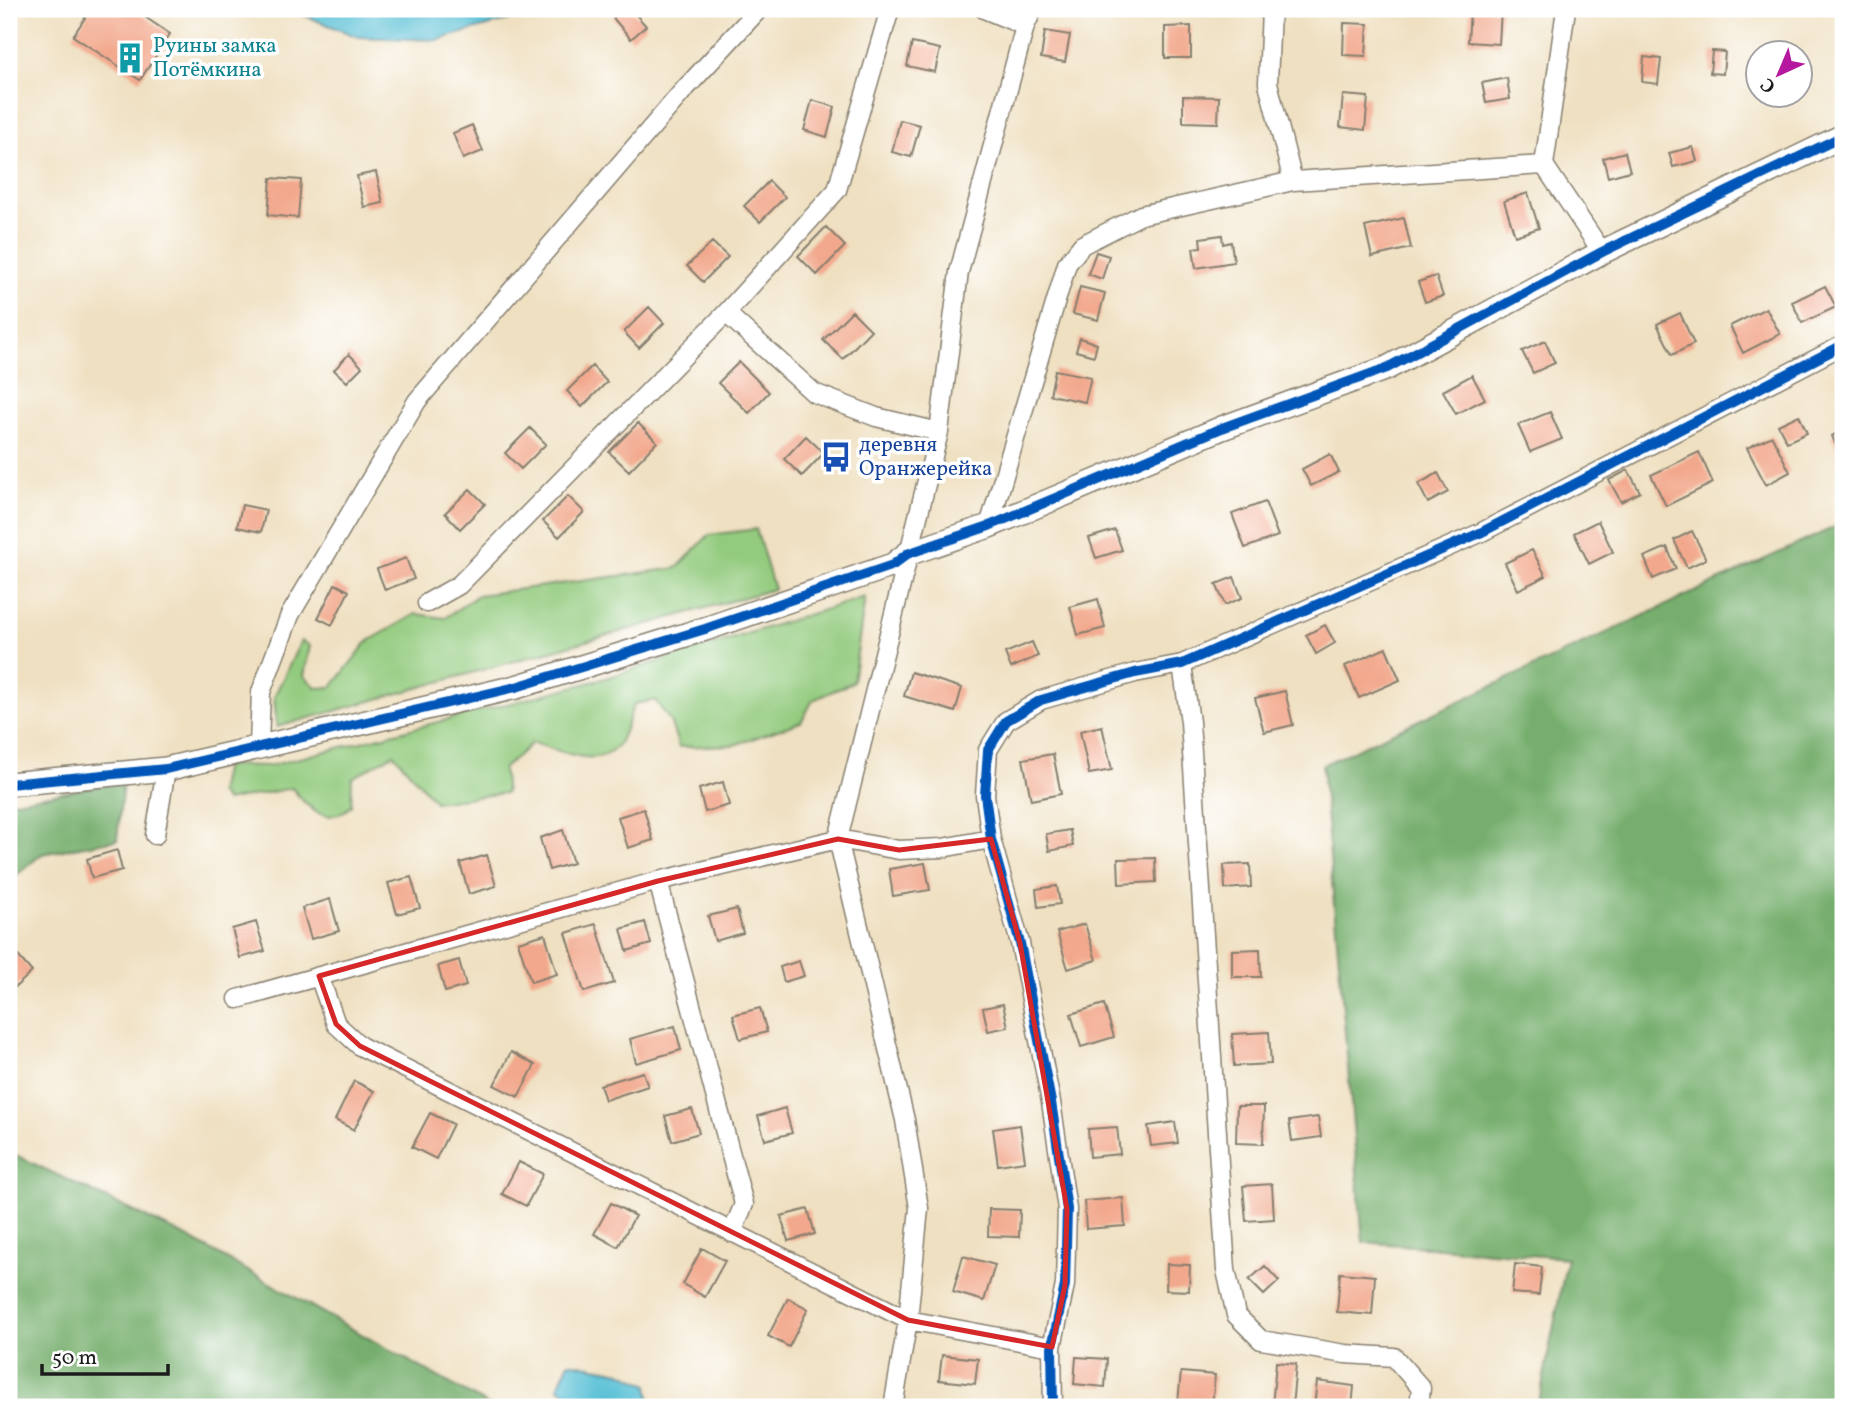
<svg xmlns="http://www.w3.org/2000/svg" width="1852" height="1416" viewBox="0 0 1852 1416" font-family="Vollkorn,serif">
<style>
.green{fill:#93cb7e;stroke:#58744d;stroke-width:2}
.forest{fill:#76af6d;stroke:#496644;stroke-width:2}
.water{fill:#58c0d5;stroke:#3a6e78;stroke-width:2}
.building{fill:#f2a88c}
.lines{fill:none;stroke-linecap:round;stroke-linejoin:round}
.minor-casing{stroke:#867e6e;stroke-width:21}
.tertiary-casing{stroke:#867e6e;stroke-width:26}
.minor{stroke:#fff;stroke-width:18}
.tertiary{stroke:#fff;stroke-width:23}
.cycleway-casing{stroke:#fff;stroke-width:15}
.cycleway{stroke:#0057b8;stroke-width:10}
.marked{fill:none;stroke:#d62828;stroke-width:5;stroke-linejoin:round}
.labels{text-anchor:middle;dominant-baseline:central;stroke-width:7;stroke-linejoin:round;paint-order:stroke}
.culture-label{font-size:21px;fill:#0d838f;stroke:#fff;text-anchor:start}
.transit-label{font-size:21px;fill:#164399;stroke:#fff;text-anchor:start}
</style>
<rect width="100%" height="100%" fill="#fff"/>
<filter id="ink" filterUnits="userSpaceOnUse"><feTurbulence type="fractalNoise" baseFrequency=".0143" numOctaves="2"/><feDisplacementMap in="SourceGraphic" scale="14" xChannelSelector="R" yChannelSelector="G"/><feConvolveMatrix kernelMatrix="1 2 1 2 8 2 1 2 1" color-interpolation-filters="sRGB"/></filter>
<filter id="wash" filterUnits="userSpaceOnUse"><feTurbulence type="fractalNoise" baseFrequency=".00686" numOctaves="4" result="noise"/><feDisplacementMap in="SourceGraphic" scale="28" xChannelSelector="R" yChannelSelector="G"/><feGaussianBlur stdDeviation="1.57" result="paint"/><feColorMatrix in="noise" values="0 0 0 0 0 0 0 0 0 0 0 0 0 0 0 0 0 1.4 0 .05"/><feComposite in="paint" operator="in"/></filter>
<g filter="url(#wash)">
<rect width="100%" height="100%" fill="#efe0c1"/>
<path class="green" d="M756 529 774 589 277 727 274 697 301 641 310 646 304 676 317 688 332 687 367 642 416 614 445 618 478 595 677 568 709 535Z
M865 597 853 682 813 700 801 722 734 745 679 747 670 721 655 700 634 704C630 714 623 739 617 746 595 771 557 748 532 743L503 769 506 793 435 802 394 754 352 778 351 806C326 828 309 809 292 788L226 801 219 793 225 765 269 766 599 680Z"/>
<path class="forest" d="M1843 523V1407H1538L1567 1258 1363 1242 1322 765Z
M123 782 117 840 42 854 9 881V802Z
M9 1152 187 1237 492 1407H9Z"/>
<path class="water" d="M288 9H549L437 40 358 37Z
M569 1362 621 1372 648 1385 650 1399 640 1407H586L558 1387Z"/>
<g id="blocks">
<path class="building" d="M91 9H133L170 34 140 80 73 36Z
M623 9H631L646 26 631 39 613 18Z
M1470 9H1501L1499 44 1468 42Z
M1344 23 1368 24 1366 56 1343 55Z
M1191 26V58H1165V27Z
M1045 31 1070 35 1065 62 1041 58Z
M912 43 940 49 935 72 907 66Z
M1712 51 1725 52 1723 74 1710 73Z
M1644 57 1661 59 1658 84 1642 82Z
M1507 78 1510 99 1486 103 1482 83Z
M1343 95 1368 97 1365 130 1340 127Z
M1183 96 1219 97 1218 123 1183 122Z
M812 100 835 107 827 137 804 130Z
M900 120 920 125 911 157 892 152Z
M472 125 483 151 463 159 453 133Z
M1693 147 1697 161 1673 167 1669 153Z
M1625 152 1630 171 1608 177 1603 158Z
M376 172 383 203 364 207 357 176Z
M271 178 301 180 298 218 268 215Z
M769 181 785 197 760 222 744 206Z
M1528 193 1539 228 1515 236 1504 201Z
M1404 218 1411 248 1372 257 1365 227Z
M826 227 845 246 817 275 798 256Z
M1222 235 1223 244 1231 242 1234 262 1196 268 1193 248 1201 247 1200 238Z
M712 242 728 257 703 282 687 266Z
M1096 252 1109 256 1102 279 1088 274Z
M1436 276 1443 296 1425 302 1418 282Z
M1825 286 1836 307 1802 323 1792 302Z
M1080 287 1105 293 1098 320 1073 314Z
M649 307 664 323 639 348 624 332Z
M1766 308 1780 334 1743 353 1730 326Z
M852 311 871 330 843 359 823 340Z
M1680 313 1694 344 1672 355 1657 324Z
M1080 338 1097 344 1094 356 1076 351Z
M1545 341 1555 363 1533 373 1522 351Z
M349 354 362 367 347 382 334 370Z
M739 362 769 392 749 413 718 383Z
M592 366 607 382 582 407 567 391Z
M1055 370 1091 377 1085 402 1050 395Z
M1472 375 1485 399 1456 414 1443 391Z
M1550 412 1562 439 1530 452 1518 425Z
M1799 415 1807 433 1787 442 1778 425Z
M638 423 657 442 629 471 609 452Z
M530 428 546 444 521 469 505 453Z
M1843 430V461L1832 436Z
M806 436 824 453 802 476 784 459Z
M1772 436 1790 472 1766 485 1747 448Z
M1699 452 1713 483 1666 506 1651 475Z
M1330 454 1339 472 1311 486 1302 469Z
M1628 470 1640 492 1621 502 1609 480Z
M1438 473 1448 492 1428 503 1418 484Z
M470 489 485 504 460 529 445 513Z
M568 496 584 512 559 537 543 521Z
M1265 502 1278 536 1245 548 1232 514Z
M242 505 266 510 261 532 237 527Z
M1598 521 1613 552 1589 564 1574 533Z
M1115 530 1122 550 1096 558 1089 538Z
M1692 531 1706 559 1687 568 1674 540Z
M1667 547 1676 569 1653 579 1644 557Z
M1532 550 1546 576 1518 590 1505 563Z
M406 558 414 579 385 590 377 569Z
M1234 577 1242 598 1225 605 1216 584Z
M335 584 349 591 332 625 318 618Z
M1098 599 1105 628 1078 635 1070 607Z
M1325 625 1335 643 1316 654 1306 635Z
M1032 642 1038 656 1011 668 1005 653Z
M1386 648 1400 680 1359 698 1345 666Z
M911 672 962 688 955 712 904 696Z
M1285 691 1293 725 1264 732 1255 698Z
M1102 726 1112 770 1089 774 1080 731Z
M1053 754 1061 794 1031 800 1023 759Z
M723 782 729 805 705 812 699 789Z
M644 809 653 840 628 848 618 817Z
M563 830 573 863 549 870 540 838Z
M1070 830 1073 846 1049 851 1046 834Z
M117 850 122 870 92 878 87 859Z
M487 855 496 886 469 894 460 863Z
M1155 858 1156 882 1119 884 1118 859Z
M925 863 930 890 893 896 889 869Z
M1250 864 1251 887 1225 889 1224 865Z
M411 877 420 908 397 914 388 883Z
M1057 886 1060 904 1038 907 1036 889Z
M330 899 339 931 311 939 302 908Z
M737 909 743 933 715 941 708 916Z
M256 922 265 951 240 958 232 929Z
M645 922 651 944 627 951 621 929Z
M596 924 614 983 584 992 566 933Z
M1085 924 1096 960 1068 969 1057 932Z
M545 934 557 974 531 982 518 942Z
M1260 949 1261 977H1232V950Z
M13 950 32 972 11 991 9 988V954Z
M459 960 466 986 445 992 438 966Z
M799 961 804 976 784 982 780 967Z
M1003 1004 1008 1027 988 1031 983 1008Z
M1104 1004 1114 1037 1081 1047 1071 1014Z
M760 1008 767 1032 740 1039 733 1015Z
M675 1026 681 1050 636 1063 630 1039Z
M1269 1032 1271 1064 1234 1066 1232 1034Z
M511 1052 535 1065 518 1097 494 1085Z
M643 1072 648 1086 605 1100 600 1085Z
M354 1081 374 1091 354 1130 335 1120Z
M1237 1106H1264L1263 1144 1236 1143Z
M785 1108 792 1133 765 1140 758 1116Z
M692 1109 699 1133 672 1141 665 1116Z
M430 1113 453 1124 436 1159 412 1147Z
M1318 1117 1321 1137 1292 1141 1289 1121Z
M1175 1122 1178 1143 1151 1146 1148 1126Z
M1020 1125 1025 1161 998 1165 993 1129Z
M1117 1127 1120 1154 1090 1157 1088 1129Z
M519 1162 543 1174 526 1206 502 1194Z
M1272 1184 1274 1219 1246 1221 1243 1186Z
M1123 1198 1125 1226 1086 1229 1084 1201Z
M611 1203 635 1216 618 1247 594 1234Z
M808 1209 815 1234 788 1241 781 1216Z
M989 1209 1020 1210 1019 1237 988 1236Z
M702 1248 725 1261 705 1297 683 1284Z
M963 1256 995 1265 984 1301 953 1292Z
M1167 1264 1190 1265 1189 1291 1166 1290Z
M1515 1264 1542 1267 1539 1295 1512 1293Z
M1265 1266 1279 1281 1264 1295 1249 1280Z
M1340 1273 1375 1276 1372 1315 1337 1312Z
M788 1298 808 1309 789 1347 768 1336Z
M942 1355 978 1359 975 1384 939 1380Z
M1076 1357 1107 1359 1105 1387 1074 1384Z
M1276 1362 1296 1364 1292 1407H1272Z
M1181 1372 1215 1375 1212 1406 1178 1402Z
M1317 1381 1354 1386 1352 1407H1314Z"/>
</g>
</g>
<g filter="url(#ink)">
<use href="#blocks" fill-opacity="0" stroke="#867e6e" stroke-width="2"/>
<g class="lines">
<g class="minor-casing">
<path id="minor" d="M984 9 1025 26
M1271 9 1268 83 1293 181
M1566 9 1544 165 1602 252
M726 313 814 393 876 417 939 432
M989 526 1067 264 1082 245 1141 215 1293 181 1544 165
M427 603 459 585 726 313 837 190 890 9
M1182 664 1190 722 1226 1270 1236 1315 1261 1340 1345 1354 1394 1357 1421 1388 1419 1407
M259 745 261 692 290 615 417 401 682 92 759 9
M155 835 166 769
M658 881 744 1204 732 1233
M319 976 336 1024 360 1046 908 1320 1052 1347
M238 999 658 881 838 839 899 850 942 848 991 839
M893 1407 908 1320 919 1208 905 1120 838 839 939 432 959 272 1025 26 1033 9
M1053 1407 1052 1347 1065 1285 1067 1209 1051 1102 1020 943 991 839 985 795 988 750 1006 721 1041 700 1135 673 1182 664 1480 533 1843 345"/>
</g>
<g class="tertiary-casing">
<path id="tertiary" d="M9 784 166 769 516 687 705 629 893 565 907 554 989 526 1222 428 1387 368 1602 252 1843 136"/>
</g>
<use href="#minor" class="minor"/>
<use href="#tertiary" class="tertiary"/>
<g class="cycleway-casing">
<path id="cycleway" d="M9 784 166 769 516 687 705 629 893 565 907 554 989 526 1222 428 1387 368 1602 252 1843 136
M1053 1407 1052 1347 1065 1285 1067 1209 1051 1102 1020 943 991 839 985 795 988 750 1006 721 1041 700 1135 673 1182 664 1480 533 1843 345"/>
</g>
<use href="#cycleway" class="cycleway"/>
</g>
</g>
<path class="marked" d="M838 839 899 850 991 839 1020 943 1067 1209 1065 1285 1052 1347 908 1320 360 1046 336 1024 319 976 658 881Z"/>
<defs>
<g id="building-bare" transform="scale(2.415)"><path d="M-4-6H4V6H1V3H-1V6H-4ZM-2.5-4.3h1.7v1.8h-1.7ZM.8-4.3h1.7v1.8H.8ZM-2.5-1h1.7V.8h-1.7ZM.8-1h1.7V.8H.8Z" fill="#0f9aa8" stroke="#fff" stroke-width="2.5" paint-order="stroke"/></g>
<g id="bus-bare" transform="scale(2.415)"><path d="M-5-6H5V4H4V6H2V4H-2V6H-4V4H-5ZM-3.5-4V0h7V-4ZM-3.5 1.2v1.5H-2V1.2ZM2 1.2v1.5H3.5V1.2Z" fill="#1a4fb4" stroke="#fff" stroke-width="2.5" paint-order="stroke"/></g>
</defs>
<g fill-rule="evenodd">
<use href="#building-bare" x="130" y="58"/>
<use href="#bus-bare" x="836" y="457"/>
</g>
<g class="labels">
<g class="culture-label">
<text x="153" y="46">Руины замка<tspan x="153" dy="24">Потёмкина</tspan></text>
</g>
<g class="transit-label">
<text x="859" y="445">деревня<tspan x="859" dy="24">Оранжерейка</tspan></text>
</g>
</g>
<rect width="1852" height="1416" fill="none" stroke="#fff" stroke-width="35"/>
<g transform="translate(1779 74) rotate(224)"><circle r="33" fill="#ffffff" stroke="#a4a4a4" stroke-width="2"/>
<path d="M0-5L12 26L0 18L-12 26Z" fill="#b5179e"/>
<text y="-10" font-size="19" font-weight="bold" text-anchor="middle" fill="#1c1c1c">С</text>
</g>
<path d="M42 1364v10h126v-10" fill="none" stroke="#1c1c1c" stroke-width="3.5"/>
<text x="52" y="1364" font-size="21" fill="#1c1c1c" stroke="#ffffff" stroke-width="5" paint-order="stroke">50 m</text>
</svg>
